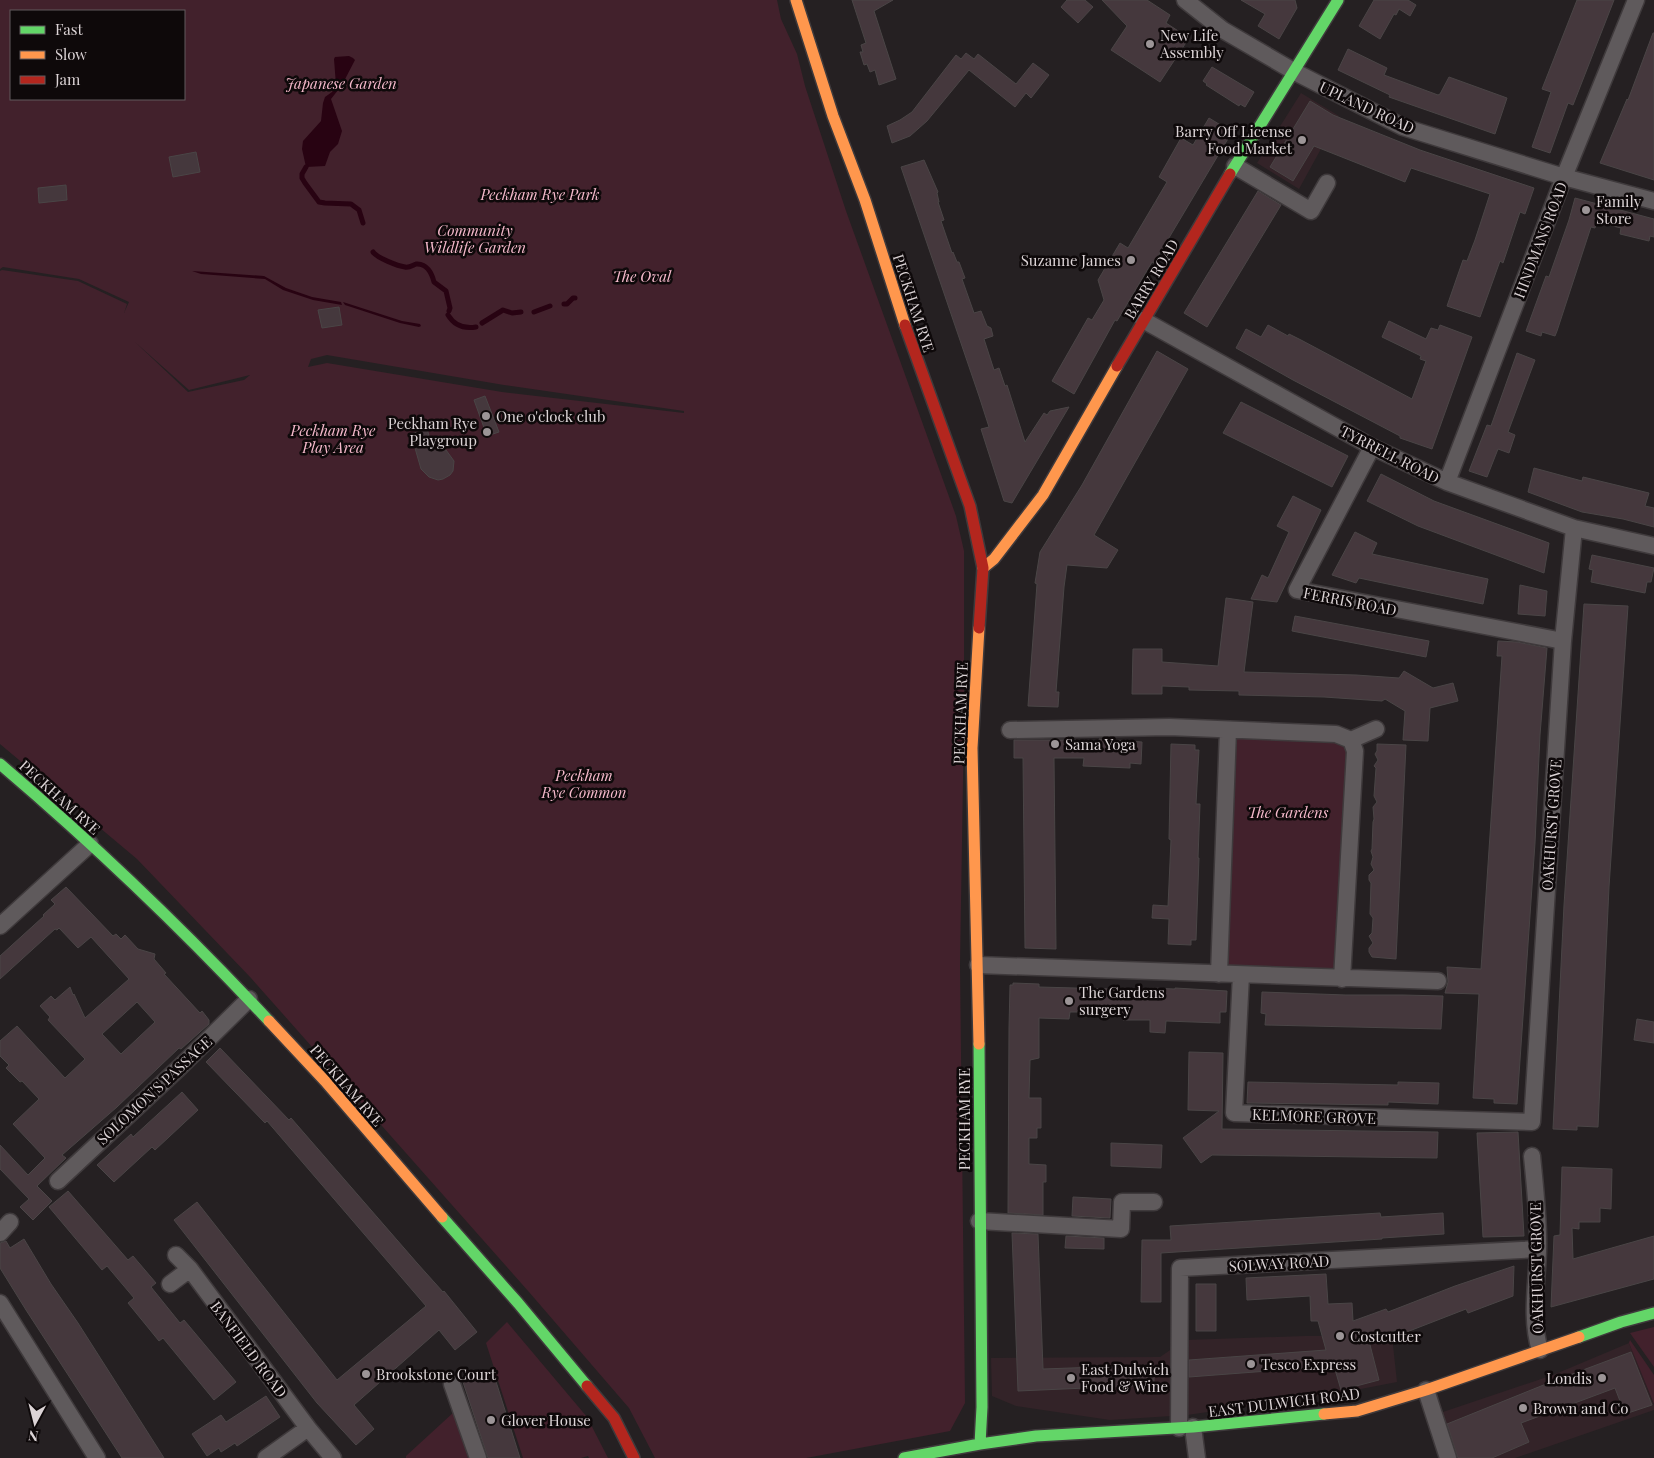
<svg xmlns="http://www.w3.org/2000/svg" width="1654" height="1458" viewBox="0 0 1654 1458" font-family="'Playfair Display',serif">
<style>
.built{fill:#332328}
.green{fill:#42212c;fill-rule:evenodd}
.water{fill:#280312}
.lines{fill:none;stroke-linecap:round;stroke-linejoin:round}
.stream{stroke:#280312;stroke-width:5}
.building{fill:#45383d;stroke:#4a4546;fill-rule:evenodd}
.street-casing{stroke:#3f3a3c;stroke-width:19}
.fast-casing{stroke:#3f3a3c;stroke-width:14}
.slow-casing{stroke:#3f3a3c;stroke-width:14}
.jam-casing{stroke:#3f3a3c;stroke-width:14}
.street{stroke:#5f5a5c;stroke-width:16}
.fast{stroke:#63d668;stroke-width:11}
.slow{stroke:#ff974d;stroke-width:11}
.jam{stroke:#b3261e;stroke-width:11}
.poi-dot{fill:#9c9597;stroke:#0e090a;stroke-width:2}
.labels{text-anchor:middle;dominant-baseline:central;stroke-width:5;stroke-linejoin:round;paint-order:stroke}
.poi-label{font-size:15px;fill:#dcd4d6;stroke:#0e090a;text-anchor:start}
.park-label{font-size:15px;font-style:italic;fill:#f5b9cb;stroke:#0e090a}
.street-label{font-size:15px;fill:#dcd4d6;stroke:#0e090a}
</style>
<rect width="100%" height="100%" fill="#252022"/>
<path class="built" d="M1301 93 1339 116 1299 189 1257 163Z
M1305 1336H1392L1397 1382 1340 1393 1187 1415 1110 1420 1016 1406 992 1396 991 1358 1160 1357 1185 1340Z
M1629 1343 1654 1406V1410L1515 1458H1451L1437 1414 1553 1375Z"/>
<path class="green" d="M0 0H777L781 19 797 54 805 86 846 211 956 516 964 551V718L960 965 965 1403 950 1431 806 1458H655L629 1408 529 1292 251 978 137 859 0 744V271L2 270 78 281 127 304 124 313 129 302 79 279 3 267 0 269ZM11 11H184V99H11ZM135 342 189 390 250 375 244 380 188 392ZM327 355 504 385 684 411V413L502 392 327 363 308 367 311 359Z
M1233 735 1334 739 1346 743 1349 753 1339 974 1223 969Z
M507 1322 587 1417 608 1458H589L588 1456 581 1458H523L486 1343Z
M1654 1327V1367L1630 1333Z
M1630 1340 1654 1375V1404L1629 1343Z
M454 1412 468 1458H406V1456Z"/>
<path class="water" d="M349 56 353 58 355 60 342 85 331 99 342 131 338 144 330 152 325 166 306 167 302 149 303 141 321 121 323 103 325 97 332 92 336 85 334 59 335 57Z
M192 271 264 276 286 288 312 297 341 302 342 305 313 300 283 290 265 279 201 274Z
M343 302 402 321 420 324 421 326 419 327 400 323 345 305Z"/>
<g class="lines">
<path class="stream" d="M306 167 302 174V178L305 183 319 202 325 203 351 204 359 210 363 223
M373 252C377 258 398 266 405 267 409 268 413 265 416 264 427 263 432 274 434 282L446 291 450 308 449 311
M564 304H567L573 298H575
M534 312 550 306
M448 315C454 325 464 329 476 327
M482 323 503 310 512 313 521 312"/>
</g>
<path class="building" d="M852 0H893L874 11 896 79 879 85 875 70 870 72 867 64 864 65 860 52H863L861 45 866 43Z
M1067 0H1085L1093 7 1078 23 1061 7Z
M1102 0H1147L1170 15 1166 23 1189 38 1160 82 1111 50 1127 26Z
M1241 0H1295L1297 8 1279 39 1258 26 1265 14Z
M1374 0H1408L1416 5 1410 16 1399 9 1396 15 1394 14 1380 39 1359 26Z
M1577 0H1614L1573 105 1568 103 1550 153 1532 147 1551 92 1542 89Z
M1653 33H1654V180L1600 163 1627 99 1628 100Z
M1348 49 1387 68 1384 75 1438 95 1440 94 1449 77 1507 98 1495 134 1389 97 1390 95 1338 70Z
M966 53 974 59 978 54 1016 84 1033 63 1049 75 1031 98 1026 93 1015 107 969 70 927 121 910 136 892 143 887 126 900 120 912 112 956 55 961 59Z
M1212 67 1254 92 1245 107 1240 104 1239 106 1206 85 1207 84 1203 81Z
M1310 101 1333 115 1420 150 1534 188 1525 214 1520 212 1503 263 1500 261 1480 317 1447 306 1463 260 1467 261 1475 240 1490 194 1411 168 1405 182 1314 146 1293 181 1270 167Z
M1209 118 1232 132 1154 263 1152 262 1117 321 1115 320 1074 394 1052 381 1088 318 1092 320 1104 300 1098 280 1120 243 1128 248 1167 182 1159 177 1181 138 1193 145Z
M196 152 200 172 173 177 169 157Z
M924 160 938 192 937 193 939 202H938L944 220 941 221 952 253 953 252 957 262H959L965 278 962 279 974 313 981 311 987 326 991 328 993 336 984 339 994 370 999 368 1005 386 1007 385 1025 442 1044 413 1047 415 1050 411 1069 407 1012 503 1004 501 981 429 989 427 979 396 901 167Z
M66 185 67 200 39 203 38 188Z
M1258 191 1281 205 1207 327 1184 313Z
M1575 198 1654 219V237L1650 236 1649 241 1620 234 1621 228 1597 222 1595 228 1591 227 1557 331 1555 336 1542 332 1541 336 1526 331 1546 276 1549 277 1569 220Z
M339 307 342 325 322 328 318 310Z
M1389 321 1426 339 1431 328 1438 330 1440 325 1472 337 1432 449 1400 438V436L1293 380 1236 348 1246 329 1261 337 1268 325 1288 336 1289 334 1301 340 1412 399 1426 361 1420 359 1421 356 1382 337Z
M1157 351 1188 369 1094 535 1118 550 1107 568 1067 565 1064 587 1056 692H1059L1058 707 1028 706 1037 584 1035 583 1040 552 1082 485Z
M1517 353 1535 360 1508 432 1515 435 1509 453 1498 449 1487 477 1469 471 1487 425 1491 426Z
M485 396 499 432 487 436 474 400Z
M1241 402 1348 456 1332 487 1223 433Z
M427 429 433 448 446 450 454 461 453 471 450 475 443 479 438 480 429 477 421 469 411 434Z
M1534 468 1582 481 1583 477 1649 493 1645 506 1654 508V527L1623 519 1582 512 1528 492Z
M1381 474 1434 501 1549 543 1544 573 1418 526 1367 501Z
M1293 496 1321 510 1277 602 1251 599 1262 575 1268 578 1289 532 1277 526Z
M1355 532 1377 543 1372 554 1488 579 1483 604 1359 578 1356 583 1332 575Z
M1592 555 1654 568 1651 582H1647L1645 593 1591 582 1593 570 1589 569Z
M1520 585 1547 591 1545 616 1518 614Z
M1226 598 1253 602 1244 672 1356 675 1399 678 1404 671 1433 688 1453 683 1458 701 1430 708 1428 741 1403 740 1405 711 1385 699 1382 701 1324 697 1239 695V691L1189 690V687L1162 686V694H1132L1133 649H1162V662L1218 666Z
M1584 604 1628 606 1609 887 1598 1127 1577 1126V1130L1553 1129 1564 905Z
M1295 616 1429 641 1426 657 1292 631Z
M1498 641 1517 642 1547 648 1540 735 1535 843 1517 1104 1494 1103V1099L1473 1098 1479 994 1445 993 1448 982 1447 967 1481 969 1502 656H1497Z
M1099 739 1142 742 1141 764 1130 763V768L1083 766 1084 758H1054L1056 949 1025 948 1023 758H1014V740H1076V741L1099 742Z
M1171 744 1195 745V750H1199L1196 804H1200L1198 858H1199L1196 940H1191V945L1168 944 1169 919 1152 918 1153 905 1168 906 1171 840 1169 839Z
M1377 744 1406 745 1396 959 1372 957 1369 952V948L1373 943 1369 936 1372 933 1373 918 1370 914 1371 883 1369 880V875L1374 870 1371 864 1373 857 1371 851 1372 849 1373 822 1374 819 1373 807 1377 802 1374 796 1376 768 1374 766 1378 760 1375 754 1377 751Z
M66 887 113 936 116 934 121 939 125 935 138 949 155 954 154 959 166 973 164 974 200 1013 202 1011 209 1020V1024L181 1049 179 1048 117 1107 62 1155 66 1158 37 1186 52 1201 33 1220 20 1207 29 1199 0 1169V1145L28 1175 45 1158 13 1124 39 1099 22 1081 20 1082 6 1068 9 1065 0 1056V1041L17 1026 65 1078 85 1059 48 1020 50 1017 40 1006 51 996 55 1000 70 987 73 995 74 994 85 1018 129 979 91 937 78 948 59 928 57 930 55 929 0 979V956L44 916 43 915 55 904 51 900ZM137 1002 155 1022 121 1054 102 1034Z
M1013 983 1039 984V987L1149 990V988L1175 989V988L1227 991 1226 1012H1220V1023L1166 1021 1165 1033 1150 1032V1020H1123L1124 1017H1118L1119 1012 1078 1010V1012H1070L1069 1019 1039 1018V1058L1030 1060 1029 1098H1041V1128H1037V1138H1029V1164L1046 1165V1182H1043V1215L1008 1213 1009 1028 1010 985H1013Z
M1262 992 1346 995H1403L1443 996 1441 1029 1265 1025 1266 1014 1261 1013Z
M1637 1019 1654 1022V1043L1634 1040Z
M220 1048 289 1120 291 1118 417 1263 443 1292 444 1291 477 1332 455 1350 439 1330 354 1405 374 1429 356 1445 317 1403 174 1220 197 1202 337 1380 426 1306 267 1121 265 1123 206 1062Z
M1189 1052 1223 1053 1222 1129 1438 1132 1437 1158 1212 1155 1201 1163 1183 1138 1219 1111 1188 1110Z
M1248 1082 1398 1085V1082L1439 1083 1438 1104 1388 1102V1105L1247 1103Z
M182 1092 198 1110 155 1150 152 1147 114 1182 97 1165 131 1134 133 1137Z
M1518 1132 1524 1236 1483 1237 1477 1133Z
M1111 1143 1162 1145 1161 1168 1111 1166Z
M1562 1167 1612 1169 1611 1209 1600 1208V1222H1579V1229L1572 1228 1573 1259 1654 1236V1279L1551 1307 1554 1236 1560 1235Z
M68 1191 128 1260 133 1256 156 1283 151 1287 180 1323 184 1320 236 1382 214 1400 163 1338 159 1341 128 1303 134 1298 107 1266 102 1270 49 1207Z
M1073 1197 1111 1199 1110 1218 1072 1216Z
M1380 1213 1381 1217 1443 1213 1444 1234 1382 1238V1239L1161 1253V1302H1141L1142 1240H1171L1170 1226Z
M1012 1233 1038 1234 1043 1369 1154 1365V1385L1018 1391Z
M1066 1236 1104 1238V1249L1065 1248Z
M24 1239 51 1284 78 1323 164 1458H122L26 1310 0 1268V1243L6 1241 10 1248Z
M1514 1266 1513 1296 1468 1313 1466 1309 1399 1335 1397 1330 1369 1341 1379 1380 1341 1390 1334 1366 1189 1377V1360L1326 1350 1318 1321H1311L1310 1296 1247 1300 1246 1278 1326 1274 1328 1304 1352 1303 1353 1321 1386 1309 1388 1312 1455 1286Z
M1196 1284H1216V1331H1196Z
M1631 1352 1652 1405 1625 1414 1615 1388 1521 1423 1529 1442 1492 1458H1458L1447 1424 1551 1382Z
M493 1372 520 1458H488L463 1382Z
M266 1396 280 1417 237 1446 235 1443 221 1452 219 1448 207 1456 192 1434 221 1415 226 1422Z"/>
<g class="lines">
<g class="street-casing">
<path id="street" d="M1185 0 1223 30 1295 72 1403 127 1564 177 1654 201
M1235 166 1311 211 1327 183
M1143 320 1372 447 1447 482 1574 528 1654 546
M1372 447 1297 590 1563 641
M1447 482 1564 177 1636 0
M1010 730 1169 727 1336 734 1351 740 1376 729
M0 926 90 844
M978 965 1438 981
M1219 974 1228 730
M1241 975 1234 1113 1532 1122 1563 641 1574 528
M1342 979 1355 751 1351 740
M1532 1156C1535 1187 1539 1220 1538 1251 1537 1284 1530 1318 1540 1350
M58 1181 180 1067 249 999
M979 1221 1121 1229 1122 1202H1154
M0 1233 10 1222
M176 1255 190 1269 308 1428 333 1458
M170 1284 190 1269
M0 1303 97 1458
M452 1384 478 1458
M1426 1390 1448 1458
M1193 1427 1197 1458
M1179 1428 1180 1268 1538 1249
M266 1458 308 1428"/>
</g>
<g class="fast-casing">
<path id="fast" d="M1230 174 1338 0
M0 764C94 844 184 930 269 1021
M979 1044 982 1407 980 1444
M442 1217 518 1303 587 1386
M1579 1337 1621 1322 1654 1313
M904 1458 980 1444 1036 1436 1193 1427 1324 1414"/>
</g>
<g class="slow-casing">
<path id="slow" d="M796 0 833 116 865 200 905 325
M983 568 994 559 1043 495 1117 366
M269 1021 325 1081 442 1217
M979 1044 972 748 979 628
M1324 1414 1357 1411 1426 1390 1579 1337"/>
</g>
<g class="jam-casing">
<path id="jam" d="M905 325 970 506 983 568 979 628
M1117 366 1230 174
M587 1386 614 1418 634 1458"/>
</g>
<use href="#street" class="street"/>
<use href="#fast" class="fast"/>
<use href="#slow" class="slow"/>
<use href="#jam" class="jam"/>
</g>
<g class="poi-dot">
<circle cx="1150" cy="44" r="5"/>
<circle cx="1302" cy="140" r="5"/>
<circle cx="1586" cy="210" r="5"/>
<circle cx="1131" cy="260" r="5"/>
<circle cx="486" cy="416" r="5"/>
<circle cx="487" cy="432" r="5"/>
<circle cx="1055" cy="744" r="5"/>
<circle cx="1069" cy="1001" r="5"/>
<circle cx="1340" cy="1336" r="5"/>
<circle cx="1251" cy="1364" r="5"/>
<circle cx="366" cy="1374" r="5"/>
<circle cx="1071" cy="1378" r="5"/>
<circle cx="1602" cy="1378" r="5"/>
<circle cx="1523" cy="1408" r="5"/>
<circle cx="491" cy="1420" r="5"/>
</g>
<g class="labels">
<g class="poi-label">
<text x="1160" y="35">New Life<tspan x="1160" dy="17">Assembly</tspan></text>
<text x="1292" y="131" text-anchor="end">Barry Off License<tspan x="1292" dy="17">Food Market</tspan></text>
<text x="1596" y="201">Family<tspan x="1596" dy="17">Store</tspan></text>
<text x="1121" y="260" text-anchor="end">Suzanne James</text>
<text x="496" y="416">One o'clock club</text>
<text x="477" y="423" text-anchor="end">Peckham Rye<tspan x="477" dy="17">Playgroup</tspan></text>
<text x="1065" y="744">Sama Yoga</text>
<text x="1079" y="992">The Gardens<tspan x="1079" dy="17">surgery</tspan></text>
<text x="1350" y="1336">Costcutter</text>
<text x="1261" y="1364">Tesco Express</text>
<text x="1081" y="1369">East Dulwich<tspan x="1081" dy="17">Food &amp; Wine</tspan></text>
<text x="376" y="1374">Brookstone Court</text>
<text x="1592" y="1378" text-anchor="end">Londis</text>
<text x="1533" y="1408">Brown and Co</text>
<text x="501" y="1420">Glover House</text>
</g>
<g class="park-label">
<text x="341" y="83">Japanese Garden</text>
<text x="540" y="194">Peckham Rye Park</text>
<text x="475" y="230">Community<tspan x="475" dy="17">Wildlife Garden</tspan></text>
<text x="642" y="276">The Oval</text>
<text x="333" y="430">Peckham Rye<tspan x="333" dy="17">Play Area</tspan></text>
<text x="584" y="775">Peckham<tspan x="584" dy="17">Rye Common</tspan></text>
<text x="1288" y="812">The Gardens</text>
</g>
<g class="street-label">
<text transform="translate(1367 107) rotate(25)">UPLAND ROAD</text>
<text transform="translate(1540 240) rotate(-69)">HINDMANS ROAD</text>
<text transform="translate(1151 279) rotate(-59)">BARRY ROAD</text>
<text transform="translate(914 303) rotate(72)">PECKHAM RYE</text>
<text transform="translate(1390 454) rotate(27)">TYRRELL ROAD</text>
<text transform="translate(1350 601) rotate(11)">FERRIS ROAD</text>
<text transform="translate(960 713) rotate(-88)">PECKHAM RYE</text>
<text transform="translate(60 797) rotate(42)">PECKHAM RYE</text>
<text transform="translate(1551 825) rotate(-86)">OAKHURST GROVE</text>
<text transform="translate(347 1085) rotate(49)">PECKHAM RYE</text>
<text transform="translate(154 1090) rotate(-43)">SOLOMON'S PASSAGE</text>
<text transform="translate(1314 1116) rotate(2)">KELMORE GROVE</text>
<text transform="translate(964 1119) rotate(-90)">PECKHAM RYE</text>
<text transform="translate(1279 1263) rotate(-3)">SOLWAY ROAD</text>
<text transform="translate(1536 1268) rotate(-91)">OAKHURST GROVE</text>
<text transform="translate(249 1349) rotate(53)">BANFIELD ROAD</text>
<text transform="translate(1284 1402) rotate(-7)">EAST DULWICH ROAD</text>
</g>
</g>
<rect x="10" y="10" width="175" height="90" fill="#0e090a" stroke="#605a5c"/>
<rect x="20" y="26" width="25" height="8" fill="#63d668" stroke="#605a5c"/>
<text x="55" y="35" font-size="15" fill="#dcd4d6">Fast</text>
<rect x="20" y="51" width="25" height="8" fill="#ff974d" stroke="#605a5c"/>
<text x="55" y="60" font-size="15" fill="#dcd4d6">Slow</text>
<rect x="20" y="76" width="25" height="8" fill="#b3261e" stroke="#605a5c"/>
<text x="55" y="85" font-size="15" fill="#dcd4d6">Jam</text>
<g transform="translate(35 1423) rotate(187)" stroke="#0e090a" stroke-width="4" paint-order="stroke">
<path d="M0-4L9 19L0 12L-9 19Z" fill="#dcd4d6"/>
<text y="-8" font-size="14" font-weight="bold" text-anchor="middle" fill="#dcd4d6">N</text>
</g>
</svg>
